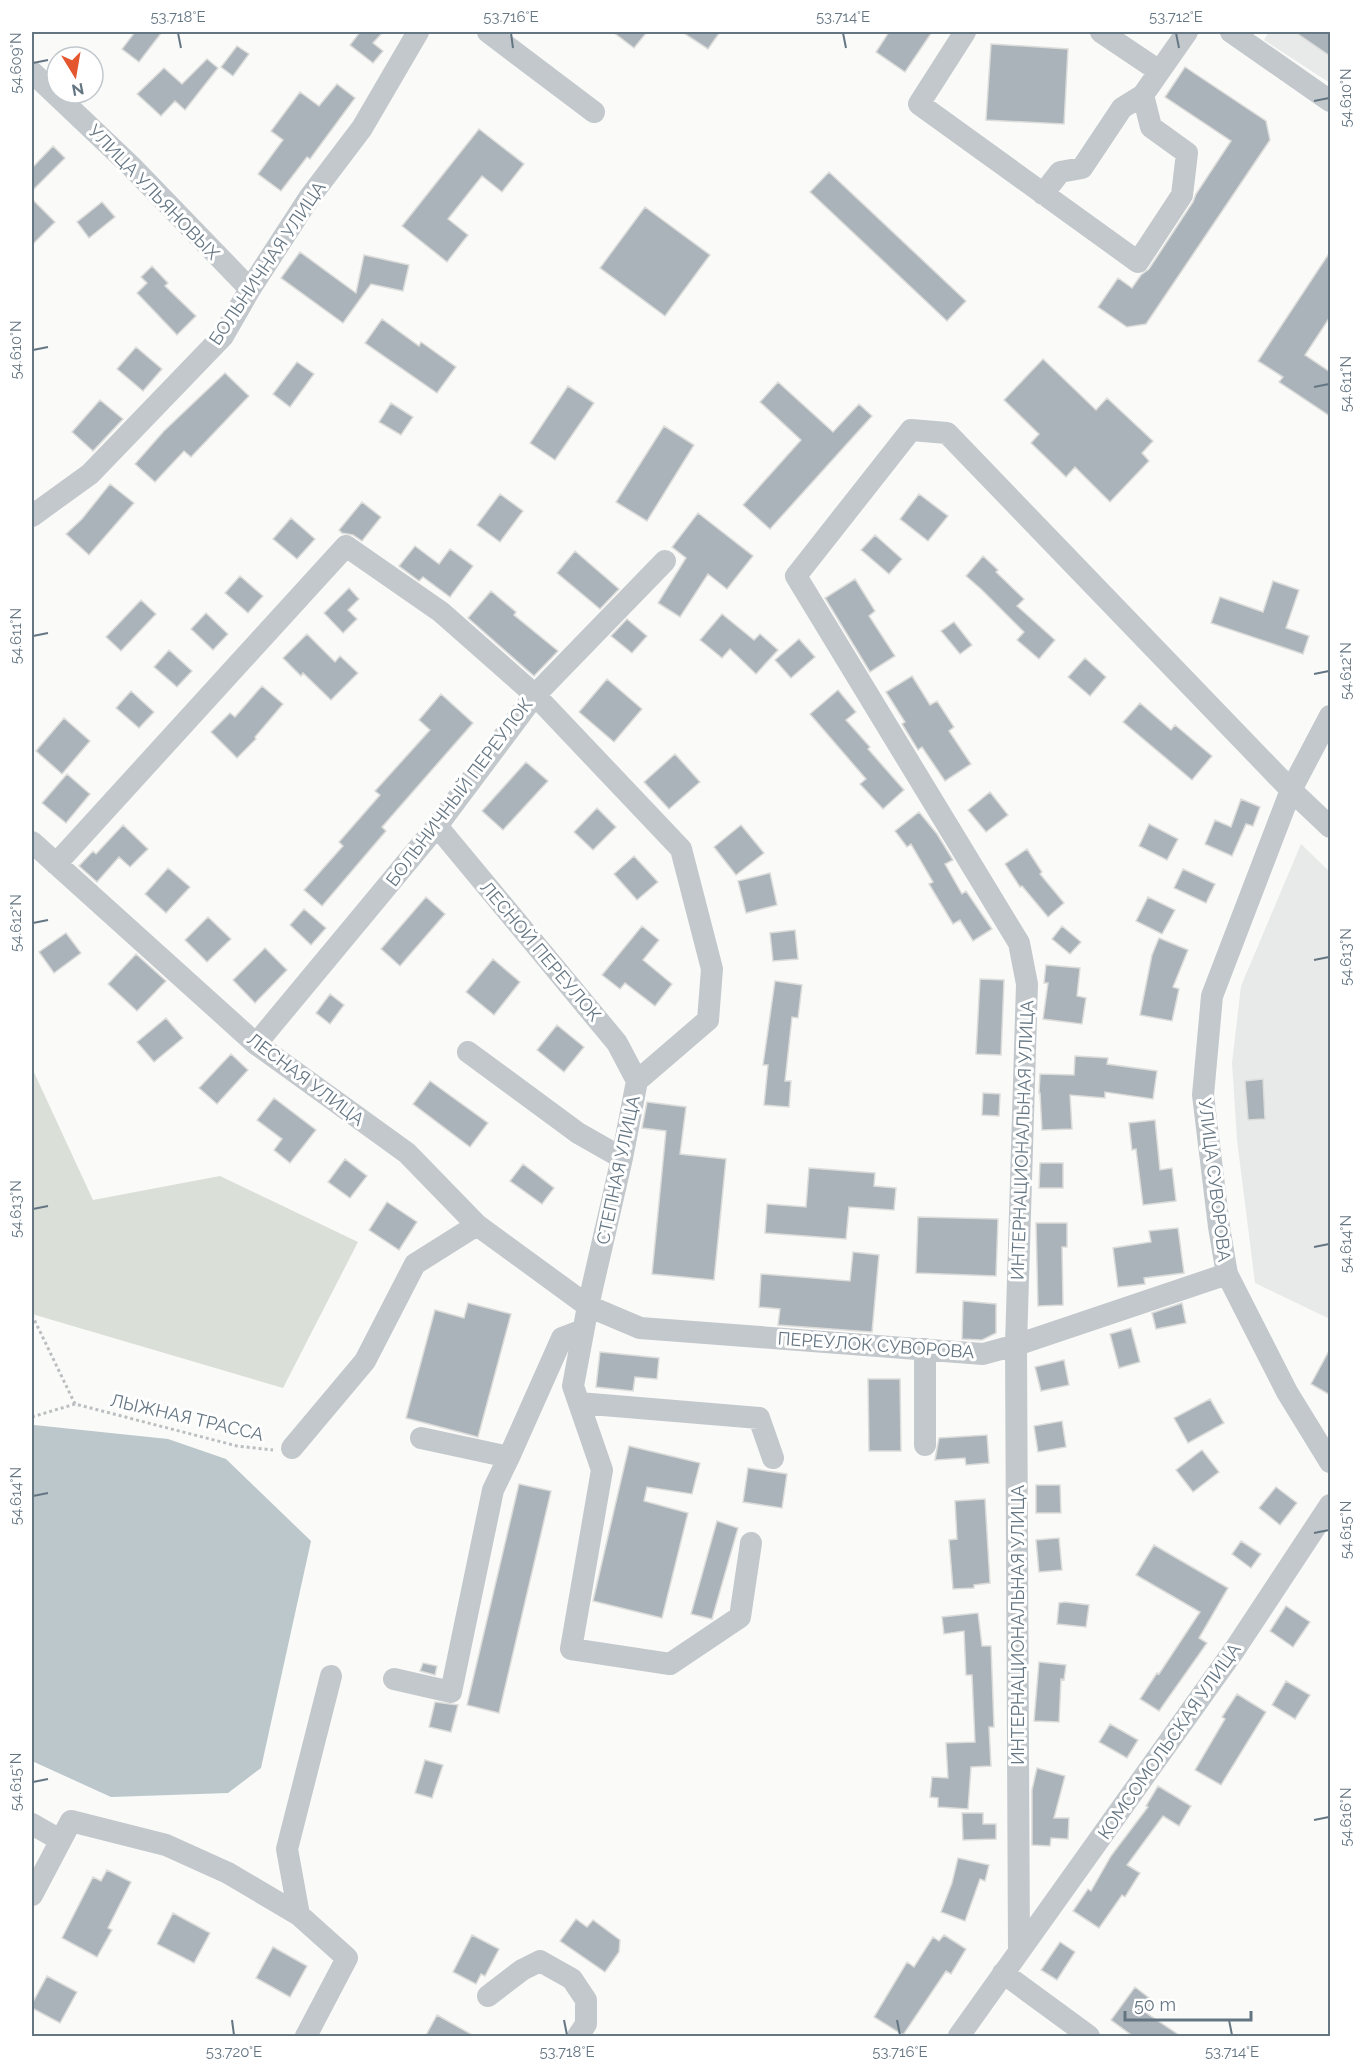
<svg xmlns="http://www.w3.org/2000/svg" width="1362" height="2068" viewBox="0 0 1362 2068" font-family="Raleway,sans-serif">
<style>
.built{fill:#e8e9e9}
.green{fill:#dadfd7}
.water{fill:#bbc7cb}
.building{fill:#aab3b9;stroke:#dcdcda;stroke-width:1.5}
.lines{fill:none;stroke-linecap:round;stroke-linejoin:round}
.path{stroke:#bbbfc2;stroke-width:3;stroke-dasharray:3 3;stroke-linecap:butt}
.minor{stroke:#c3c8cc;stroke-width:22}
.ticks{fill:none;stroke:#657683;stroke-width:2}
.labels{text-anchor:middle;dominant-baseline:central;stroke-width:6;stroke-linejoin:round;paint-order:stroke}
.street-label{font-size:18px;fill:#657683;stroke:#fff}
.neatline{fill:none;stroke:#657683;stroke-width:2}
.ticks-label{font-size:15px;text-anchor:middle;fill:#657683}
</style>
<rect width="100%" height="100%" fill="#fafaf8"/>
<path class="built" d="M1269,32H1330V83L1264,40Z
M1301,844L1330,872V1319L1255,1283L1237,1140L1232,1063L1241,986Z"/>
<path class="green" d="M32,1068L93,1200L220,1176L358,1242L283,1388L32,1314Z"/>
<path class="water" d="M34,1425L168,1439L226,1459L311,1541L261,1768L228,1793L111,1797L32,1761V1426Z"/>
<path class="building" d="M135,32H162L139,62L122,49Z
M360,32H383L373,43L383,51L373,63L350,45Z
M613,32H647L634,48Z
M682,32H720L708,49Z
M889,32H932L905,72L876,52Z
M1295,32H1330V56Z
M991,44L1068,49L1064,124L986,120Z
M237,46L249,54L233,76L221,67Z
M207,59L218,68L185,110L175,101L161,116L137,94L164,68L182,84Z
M1185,67L1266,121L1270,140L1146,324L1127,327L1098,307L1118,278L1132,288L1141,275L1149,269L1193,202L1196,194L1231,141L1165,97Z
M337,84L355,98L310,159L307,157L281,191L258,174L283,140L271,131L300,92L319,106Z
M479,129L524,164L502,192L482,176L448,219L468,235L447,262L402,226Z
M53,146L65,158L32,191V168Z
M829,172L966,301L947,321L810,192Z
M32,199L55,222L32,245Z
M102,202L115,217L89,238L77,222Z
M645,207L710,255L665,316L600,268Z
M300,252L356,293L364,255L409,265L403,291L371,284L343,323L281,278Z
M1330,252V317L1305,355L1330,372V416L1279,382L1283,377L1258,361Z
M152,266L168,283L165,286L196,316L177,335L137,293L147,283L141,277Z
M382,319L419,346L421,342L456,367L437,393L365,343Z
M136,347L162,369L143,391L117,369Z
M1043,359L1096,410L1107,398L1153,441L1142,453L1149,461L1110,502L1075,467L1066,477L1031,443L1039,434L1004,400Z
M297,362L314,374L290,407L273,394Z
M225,373L249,396L191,457L184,451L155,482L135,464L164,431Z
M778,382L833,432L859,404L872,416L770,529L743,505L801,440L760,402Z
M568,386L594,403L555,460L530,443Z
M100,400L123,419L93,451L72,432Z
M391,403L413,417L401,435L379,422Z
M664,426L694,445L647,521L616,502Z
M110,484L134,503L89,555L66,534L82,519Z
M500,494L523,511L500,542L477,525Z
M919,494L948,516L928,541L900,519Z
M362,502L381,517L362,541L353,535L342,533L339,530Z
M698,513L753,556L727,589L708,574L680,617L658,603L686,558L672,547Z
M291,518L315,539L297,559L273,539Z
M875,535L902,559L889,574L861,550Z
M415,546L439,564L450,549L473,566L450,597L423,577L419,581L399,566Z
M575,551L619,589L600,609L557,573Z
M983,556L998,570L996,572L1024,599L1017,606L1055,640L1039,659L1017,640L1024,632L981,589L966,576Z
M240,576L263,596L248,613L225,593Z
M855,579L875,611L869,616L895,656L870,672L825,598Z
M1273,581L1299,590L1286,628L1309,636L1303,654L1211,623L1220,597L1263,612Z
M349,588L359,599L348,610L357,619L343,633L324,613Z
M491,591L516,612L514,615L558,651L534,676L468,618Z
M141,600L156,614L121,651L106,637Z
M206,613L228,634L213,650L191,629Z
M722,614L754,640L760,634L778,650L756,674L730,649L722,658L700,640Z
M627,619L647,636L632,653L611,636Z
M954,622L972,645L960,654L941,631Z
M307,634L335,662L340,656L358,673L331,700L303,673L301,676L283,658Z
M799,639L815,657L791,678L775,660Z
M169,650L192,671L177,687L154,667Z
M1085,658L1106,677L1090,696L1068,677Z
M912,676L930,705L937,701L954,727L949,731L971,764L945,781L922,747L918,750L902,724L905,722L886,692Z
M607,679L642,709L614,742L579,712Z
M262,686L283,704L255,737L256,739L237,758L211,732L230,713L235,717Z
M838,690L856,712L846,720L870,747L868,749L904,790L883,809L860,784L866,779L810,714Z
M131,691L154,712L139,728L116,708Z
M441,694L473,723L382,827L386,831L322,906L304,890L343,846L339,842L380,795L375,791L430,730L419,720Z
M1140,703L1171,730L1175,725L1212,756L1192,780L1123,722Z
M64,718L90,741L62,774L36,751Z
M675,754L700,782L669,809L644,782Z
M526,762L548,781L503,830L482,811Z
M67,774L90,794L66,823L42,803Z
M990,792L1008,815L986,832L968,810Z
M1241,799L1260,807L1253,826L1246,824L1232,856L1205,844L1215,820L1231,827Z
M597,808L616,827L593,850L574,832Z
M919,812L937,834L953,860L945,864L962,894L966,891L992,929L973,941L960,920L953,924L929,884L933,882L911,844L907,847L895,831Z
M1149,824L1178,839L1167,860L1139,846Z
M123,825L148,849L130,867L119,857L97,882L79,866L93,851L96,854Z
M741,825L764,853L736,875L714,847Z
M1027,849L1042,872L1040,874L1064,903L1048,917L1022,886L1020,887L1005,864Z
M634,856L658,882L637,900L614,874Z
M168,868L190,887L166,913L145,894Z
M1183,869L1215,884L1206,903L1174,888Z
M770,873L777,905L746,913L738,881Z
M426,897L445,914L400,966L381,949Z
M1148,897L1175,910L1162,934L1136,921Z
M304,909L326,928L311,945L290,925Z
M208,917L231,939L207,962L185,940Z
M642,926L659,940L643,960L672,984L655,1006L625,983L620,989L602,975Z
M1062,926L1081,942L1070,954L1052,939Z
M795,930L798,959L773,961L770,933Z
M66,933L81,953L54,973L39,952Z
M1159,938L1188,950L1173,987L1179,989L1172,1021L1140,1015L1152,955Z
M265,948L287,970L255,1003L233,980Z
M136,954L166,981L137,1011L108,984Z
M493,959L520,982L494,1015L466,992Z
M1046,965L1080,968L1077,996L1086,998L1082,1024L1043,1019L1048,983H1044Z
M980,979L1004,980L1001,1055L976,1054Z
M775,981L802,985L798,1018L792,1017L785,1081H791L789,1107L764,1105L768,1065H763Z
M330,994L344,1005L330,1024L316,1013Z
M166,1018L183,1038L154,1062L137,1042Z
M557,1025L584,1047L564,1072L537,1050Z
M231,1054L248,1070L217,1104L199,1088Z
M1075,1056L1108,1058L1107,1064L1157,1071L1153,1099L1105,1092V1098L1070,1095L1072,1129L1042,1130L1040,1093H1039L1040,1074L1074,1075Z
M1263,1079L1265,1119L1248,1120L1245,1081Z
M430,1081L488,1123L470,1147L413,1104Z
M983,1093L1000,1094L999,1116L982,1115Z
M274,1098L316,1130L290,1163L274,1150L282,1139L257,1120Z
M647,1102L686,1107L680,1154L726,1159L714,1280L652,1274L666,1131L642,1128Z
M1155,1120L1160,1170L1172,1168L1176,1201L1143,1205L1136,1149L1132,1150L1129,1123Z
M345,1159L367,1176L350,1198L328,1182Z
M1040,1163H1063V1188H1039Z
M523,1164L554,1188L542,1204L510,1181Z
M809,1168L875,1173L874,1186L896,1188L894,1210L849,1207L846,1239L765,1233L767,1204L806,1207Z
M387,1202L417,1222L399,1250L369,1230Z
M918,1217L998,1219L996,1276L916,1273Z
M1036,1223H1067V1247H1062L1063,1305L1038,1306Z
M1178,1228L1184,1273L1144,1278L1145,1284L1118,1287L1113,1248L1151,1242L1149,1231Z
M853,1252L879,1255L872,1332L778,1325L780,1309L759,1307L761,1274L850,1281Z
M963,1301L996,1304V1333L982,1340L962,1339Z
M468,1303L511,1314L478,1437L406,1418L435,1310L464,1318Z
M1182,1303L1186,1323L1156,1329L1152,1313Z
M1131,1328L1140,1362L1119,1368L1110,1334Z
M1330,1349V1395L1311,1384Z
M600,1352L659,1358L657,1379L635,1377L633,1391L596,1387Z
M1064,1360L1069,1385L1041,1391L1035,1367Z
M868,1379H900L901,1451H869Z
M1210,1399L1224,1423L1188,1443L1174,1418Z
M1062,1421L1066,1447L1038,1452L1034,1426Z
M987,1435L989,1463L966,1465L965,1458L935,1460L939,1438Z
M629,1446L700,1463L692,1494L647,1487L644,1501L688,1513L662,1618L593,1601Z
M1202,1450L1219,1472L1193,1492L1176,1470Z
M748,1468L787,1474L782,1508L743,1502Z
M519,1484L551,1491L499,1713L467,1705Z
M1036,1485H1060L1061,1513H1036Z
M1276,1487L1297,1503L1280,1525L1259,1508Z
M985,1499L990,1583L974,1585V1588L953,1589L949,1540L957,1539L955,1501Z
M717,1521L738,1528L712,1619L691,1614Z
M1059,1538L1062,1570L1039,1572L1036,1540Z
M1241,1541L1261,1554L1251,1568L1232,1554Z
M1154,1545L1228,1588L1199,1638L1207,1643L1159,1711L1140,1699L1157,1673L1159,1674L1200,1612L1136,1575Z
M1065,1602L1089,1605L1086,1627L1057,1624L1059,1603Z
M1286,1606L1310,1622L1293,1647L1270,1631Z
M978,1613L982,1646H991L994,1727H989L991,1766L971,1767L968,1809L938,1807V1798L930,1797L932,1777L948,1778L946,1743L975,1742L972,1675H966L964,1631L944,1634L942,1617Z
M1039,1662L1066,1665L1064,1680L1061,1679L1059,1722L1034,1721Z
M423,1663L437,1666L435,1675L420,1671Z
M1286,1681L1310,1695L1295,1719L1272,1705Z
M1237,1694L1266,1712L1221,1785L1195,1770L1225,1719L1222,1717Z
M435,1702L458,1705L451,1732L429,1727Z
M1110,1724L1138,1740L1127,1758L1099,1742Z
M425,1760L443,1765L432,1798L415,1793Z
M1037,1768L1065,1776L1054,1818H1069L1068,1839L1051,1838L1050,1846L1032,1845V1790Z
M1158,1786L1191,1806L1179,1826L1163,1816L1127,1865L1140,1873L1125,1897L1122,1895L1099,1928L1073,1911L1088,1889L1091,1891L1111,1856L1148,1807L1146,1806Z
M962,1813H983V1824H996V1839L963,1840Z
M958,1858L989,1865L985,1881L980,1879L965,1921L941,1912L952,1883Z
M107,1870L131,1882L108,1928L112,1930L97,1957L62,1938L93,1877L101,1881Z
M173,1913L210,1933L194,1963L157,1944Z
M576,1919L587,1927L593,1920L620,1940L619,1952L605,1972L560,1941Z
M472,1935L499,1949L485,1976L481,1974L476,1984L453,1972Z
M944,1935L966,1949L951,1974L946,1971L903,2035L874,2017L907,1962L914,1967L933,1937L939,1941Z
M1060,1942L1075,1952L1057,1980L1041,1970Z
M273,1947L307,1966L290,1997L256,1978Z
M47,1976L77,1992L60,2023L32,2008V2004Z
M1135,1987L1153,2001L1145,2012L1182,2037H1134L1111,2020Z
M437,2015L476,2037H425Z"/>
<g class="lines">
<path class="path" d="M32,1315L75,1404
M32,1417L75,1404L237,1446L273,1450"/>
<path class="minor" d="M488,32L594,112
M965,32L919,104L1138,262L1182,195L1187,153L1151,127L1143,95L1187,32
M1101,32L1159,71
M1231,32L1330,101
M32,72L131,166L250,289
M1043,194L1060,172L1082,168L1122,108L1143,95
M32,516L90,474L223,336L250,289L309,198L362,128L418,32
M1330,716L1291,790L1212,996L1203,1095L1219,1227L1227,1274L1287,1392L1330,1462
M437,826L617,1043L637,1081
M32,842L256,1044L407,1153L477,1225L588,1306L640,1328L983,1354L1016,1345L1227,1274
M56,864L346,546L441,612L535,695L681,849L712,969L708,1020L637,1081L622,1158L588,1306L573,1386L602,1470L571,1649L670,1664L740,1617L751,1543
M256,1044L437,826L535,695L665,561
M468,1052L578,1133L622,1158
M925,1349V1445
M579,1403L759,1418L773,1458
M421,1438L509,1457L562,1338L583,1330
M292,1448L365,1361L415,1264L477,1225
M394,1679L451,1692L493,1490L509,1457
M32,1824L60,1840
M32,1895L71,1821L166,1845L228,1873L299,1915L347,1958L306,2036
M299,1915L287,1849L331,1676
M1019,1952L1016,1345L1027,984L1019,943L796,576L911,430L947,433L1291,790L1330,827
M1003,1973L1089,2036
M488,1996L522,1970L540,1961L572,1979L586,2000V2024L578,2036
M959,2036L1235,1649L1330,1505"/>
</g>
<path class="ticks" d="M178,33L181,48M511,33L513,48M843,33L846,48M1176,33L1179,48M33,63L48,60M1314,101L1329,98M33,350L48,347M1314,387L1329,384M33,636L48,633M1314,674L1329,671M33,923L48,920M1314,960L1329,957M33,1209L48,1206M1314,1247L1329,1244M33,1496L48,1493M1314,1533L1329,1530M33,1782L48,1779M1314,1820L1329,1817M232,2020L234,2035M564,2020L567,2035M897,2020L900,2035M1229,2020L1232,2035"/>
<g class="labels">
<g class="street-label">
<text transform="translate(154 192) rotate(46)">УЛИЦА УЛЬЯНОВЫХ</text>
<text transform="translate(267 263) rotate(-56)">БОЛЬНИЧНАЯ УЛИЦА</text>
<text transform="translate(459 792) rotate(-53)">БОЛЬНИЧНЫЙ ПЕРЕУЛОК</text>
<text transform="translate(541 951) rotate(50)">ЛЕСНОЙ ПЕРЕУЛОК</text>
<text transform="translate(306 1079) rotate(37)">ЛЕСНАЯ УЛИЦА</text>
<text transform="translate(1022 1140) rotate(-88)">ИНТЕРНАЦИОНАЛЬНАЯ УЛИЦА</text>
<text transform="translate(618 1170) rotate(-78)">СТЕПНАЯ УЛИЦА</text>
<text transform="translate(1215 1180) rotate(83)">УЛИЦА СУВОРОВА</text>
<text transform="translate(876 1345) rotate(4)">ПЕРЕУЛОК СУВОРОВА</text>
<text transform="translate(187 1417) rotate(13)">ЛЫЖНАЯ ТРАССА</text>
<text transform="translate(1017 1625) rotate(-90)">ИНТЕРНАЦИОНАЛЬНАЯ УЛИЦА</text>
<text transform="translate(1169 1741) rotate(-55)">КОМСОМОЛЬСКАЯ УЛИЦА</text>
</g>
</g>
<rect width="1362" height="2068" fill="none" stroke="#ffffff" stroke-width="66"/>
<g transform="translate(75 75) rotate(169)"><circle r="28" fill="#ffffff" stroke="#c1c8cd" stroke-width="1.5"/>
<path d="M0-4.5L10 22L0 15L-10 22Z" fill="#e4572e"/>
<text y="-9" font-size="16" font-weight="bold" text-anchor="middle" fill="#657683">N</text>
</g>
<path d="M1125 2011v9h126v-9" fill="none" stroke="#657683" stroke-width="3"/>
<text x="1134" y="2011" font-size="18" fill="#657683" stroke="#ffffff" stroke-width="4.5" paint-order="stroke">50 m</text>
<rect x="33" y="33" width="1296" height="2002" class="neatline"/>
<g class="ticks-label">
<text x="178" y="22">53.718°E</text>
<text x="511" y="22">53.716°E</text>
<text x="843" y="22">53.714°E</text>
<text x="1176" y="22">53.712°E</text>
<text transform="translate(16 63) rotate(-90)" y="5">54.609°N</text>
<text transform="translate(1346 98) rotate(-90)" y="5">54.610°N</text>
<text transform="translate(16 350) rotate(-90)" y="5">54.610°N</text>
<text transform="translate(1346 384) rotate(-90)" y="5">54.611°N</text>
<text transform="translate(16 636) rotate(-90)" y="5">54.611°N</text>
<text transform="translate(1346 671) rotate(-90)" y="5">54.612°N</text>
<text transform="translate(16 923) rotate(-90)" y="5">54.612°N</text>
<text transform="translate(1346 957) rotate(-90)" y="5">54.613°N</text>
<text transform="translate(16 1209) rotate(-90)" y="5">54.613°N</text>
<text transform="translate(1346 1244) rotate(-90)" y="5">54.614°N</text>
<text transform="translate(16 1496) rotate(-90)" y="5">54.614°N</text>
<text transform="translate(1346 1530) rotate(-90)" y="5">54.615°N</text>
<text transform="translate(16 1782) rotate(-90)" y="5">54.615°N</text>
<text transform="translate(1346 1817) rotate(-90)" y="5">54.616°N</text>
<text x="234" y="2057">53.720°E</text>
<text x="567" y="2057">53.718°E</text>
<text x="900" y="2057">53.716°E</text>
<text x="1232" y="2057">53.714°E</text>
</g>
</svg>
